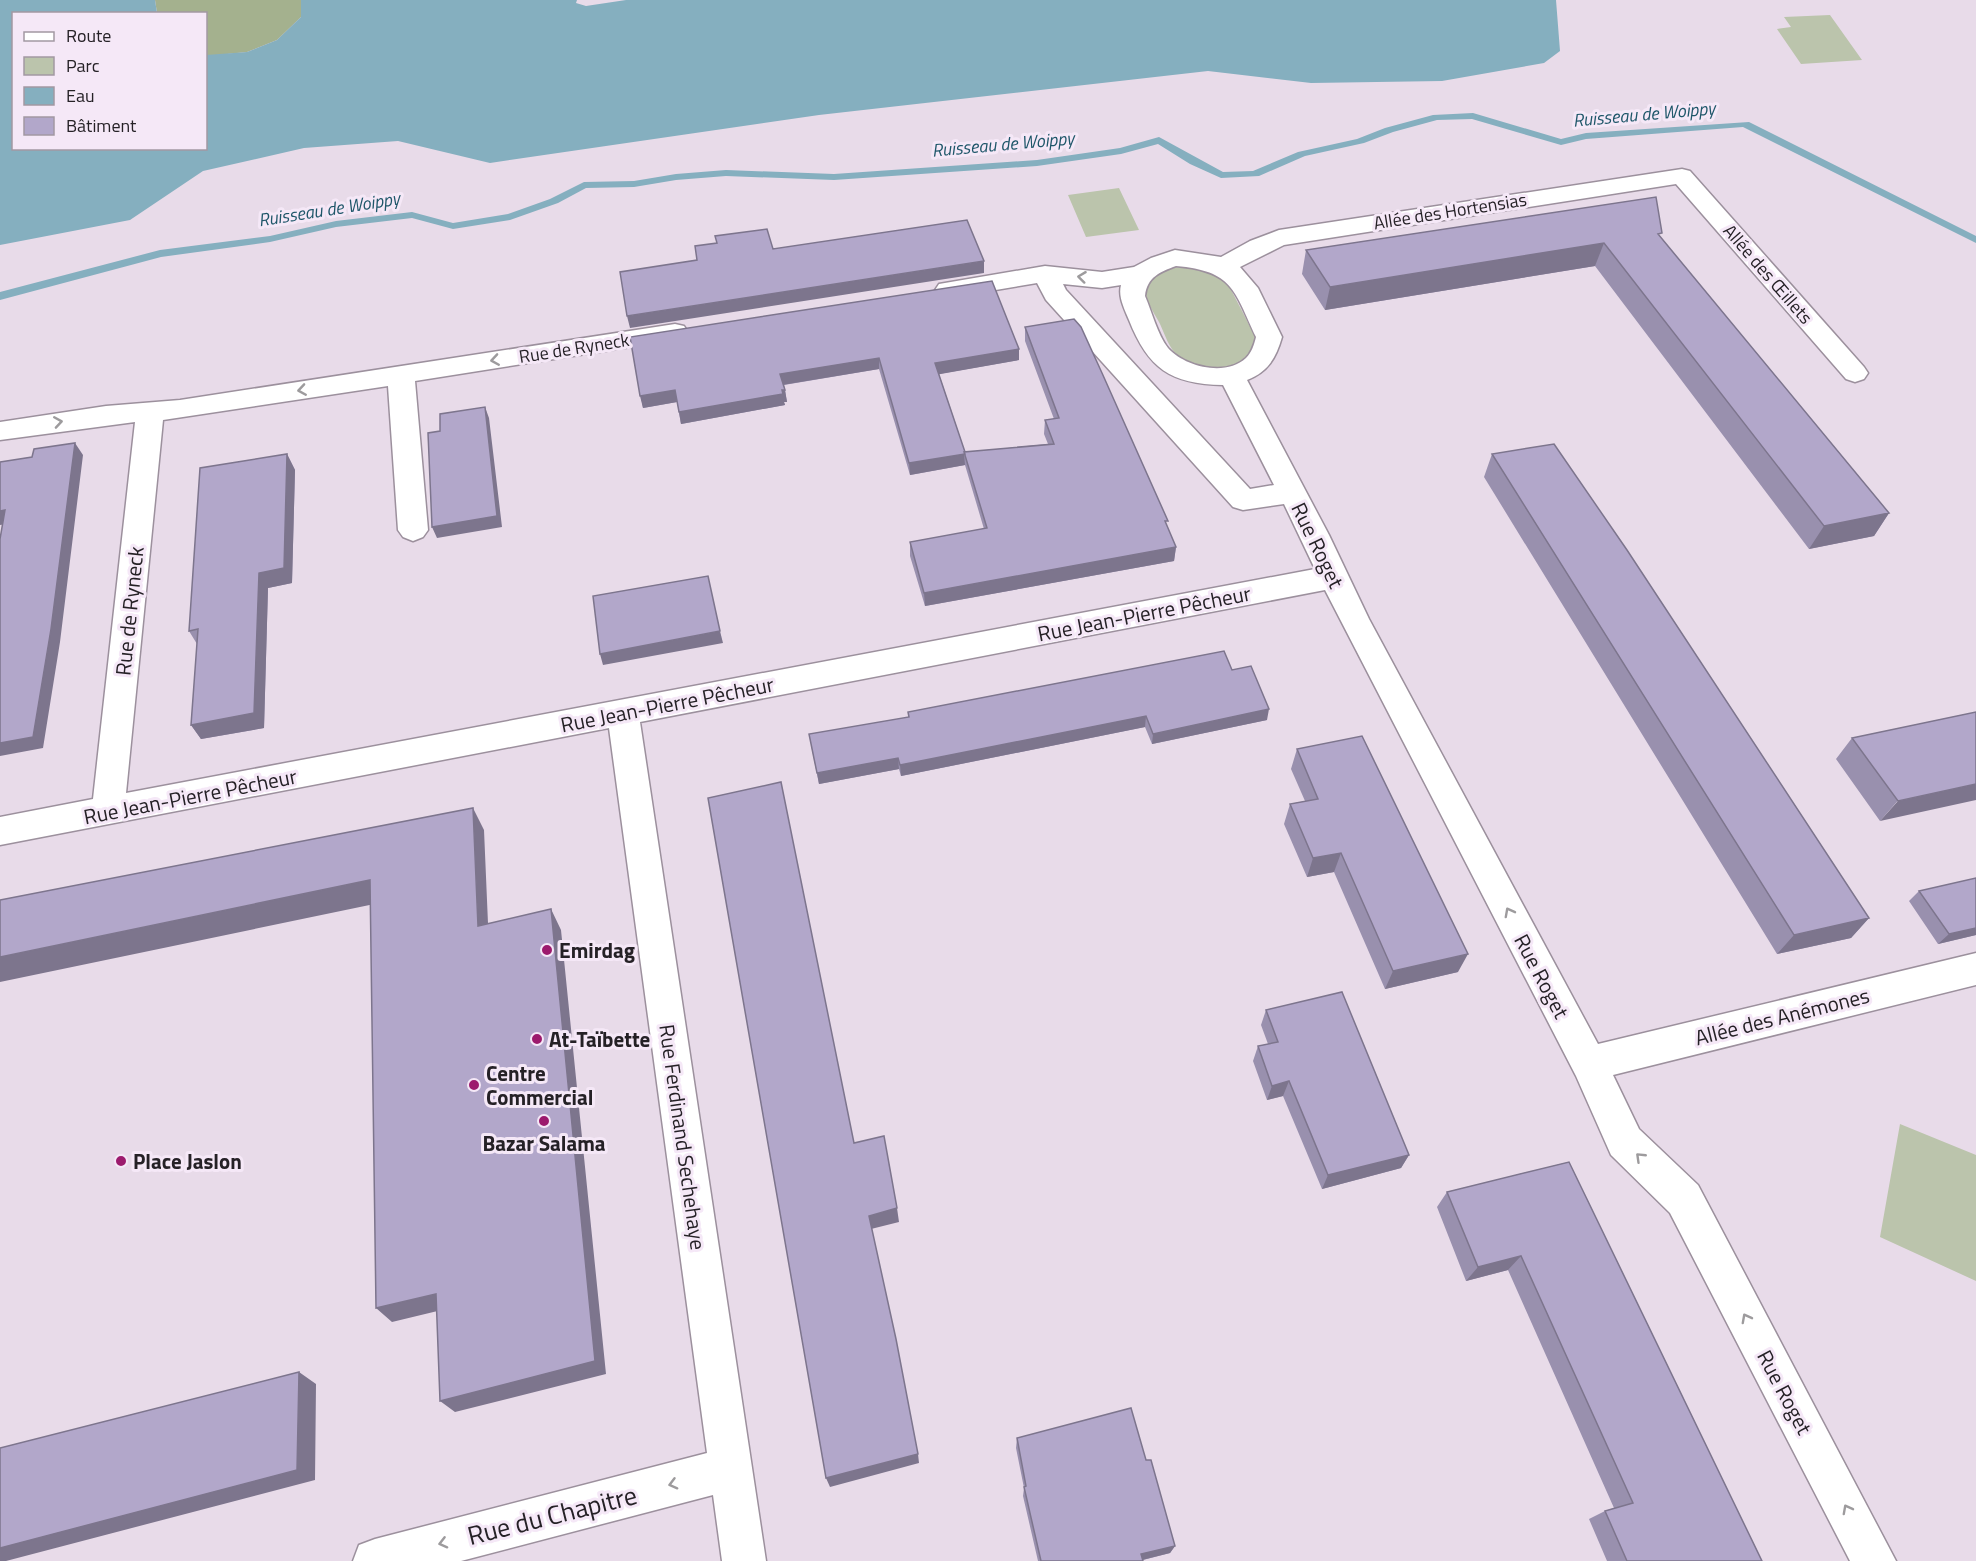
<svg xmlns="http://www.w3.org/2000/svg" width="1976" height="1561" viewBox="0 0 1976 1561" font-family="'Titillium Web',sans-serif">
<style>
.green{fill:#bbc4ac}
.forest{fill:#a4b18e}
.water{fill:#85afbf}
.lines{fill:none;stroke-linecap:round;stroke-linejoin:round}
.stream{fill:#85afbf;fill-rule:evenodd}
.minor-casing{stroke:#9c909d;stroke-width:3}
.minor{fill:#fff;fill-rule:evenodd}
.wall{fill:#9990ae}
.shaded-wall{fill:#7d758d}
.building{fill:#b2a7ca;stroke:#7d758d;stroke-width:1.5}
.oneway{stroke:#9d9b9d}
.poi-dot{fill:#9c1a6d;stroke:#f5e8f7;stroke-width:2}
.labels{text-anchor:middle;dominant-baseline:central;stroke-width:6;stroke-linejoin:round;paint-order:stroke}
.far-water-label{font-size:18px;font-style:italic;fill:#1e5669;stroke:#f5e8f7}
.far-street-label{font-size:18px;fill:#252126;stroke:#f5e8f7}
.street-label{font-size:21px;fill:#252126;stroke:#f5e8f7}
.poi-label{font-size:21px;font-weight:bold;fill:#252126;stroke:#f5e8f7;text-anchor:start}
.near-street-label{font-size:26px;fill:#252126;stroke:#f5e8f7}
</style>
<rect width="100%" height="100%" fill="#e8dbe9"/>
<path class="green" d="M1830,15L1862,60L1801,64L1777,29L1791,27L1784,17Z
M1119,188L1139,230L1086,237L1068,195Z
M1190,266L1203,268L1225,278L1256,338C1255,343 1254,351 1251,355C1235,375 1195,370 1178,356C1169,348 1165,335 1160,324C1156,316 1148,305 1146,295C1141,272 1174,267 1190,266Z
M1900,1124L1976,1155V1281L1880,1237Z"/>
<path class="forest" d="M155,0H301V17L277,40L247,52L207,56L206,14L157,13Z"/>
<path class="water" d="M0,0H155L157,13L14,14V148H206V55L247,52L277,40L301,17V0H577L576,3L586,6L626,0H1556L1560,51L1544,63L1442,81L1311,83L1208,71L819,115L490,163L398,141L304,148L203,171L130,220L0,245Z"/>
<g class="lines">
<path class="stream" d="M1473,113L1561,139L1586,133L1749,122L1976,236V243L1743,127L1586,139L1561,145L1472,119L1437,120L1393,132L1364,143L1305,156L1259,176L1221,178L1190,164L1158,144L1121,154L1037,166L834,180L726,176L676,180L634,187L586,188L558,203L510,220L453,229L412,218L336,227L270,242L161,257L0,300V292L160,250L270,236L336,221L412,212L453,223L508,214L550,199L584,182L634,181L676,174L726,170L834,174L1037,160L1120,148L1159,137L1223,172L1253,171L1298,152L1357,139L1385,128L1433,115Z"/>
<g class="minor-casing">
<path id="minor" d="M1682,169L1690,171L1864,367L1868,373L1864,379L1855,382L1846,379L1676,184L1284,245L1240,267L1258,288L1282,337C1276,358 1268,372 1247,380L1329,535L1369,619L1598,1044L1976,953V985L1613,1075L1639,1129L1698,1185L1896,1561H1850L1670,1213L1611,1155L1576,1076L1325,590L640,722L766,1561H722L713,1495L461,1561H353L359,1545L375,1539L707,1453L609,728L0,845V817L93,799L135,422L0,440V422L106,406L180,400L675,324L684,326L688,332L684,338L675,340L415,381L428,530L423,537L413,541L403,537L398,530L388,386L163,420L126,793L1315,569L1284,504L1243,510L1233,507L1046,300L1037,283L948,298L939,296L935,290L939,284L1045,266L1102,272L1134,267L1151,258L1175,250L1221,257L1250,241L1279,230ZM1176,266C1233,271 1234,290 1256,337C1254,345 1252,352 1246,358C1226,377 1185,367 1168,348C1157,334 1152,312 1145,296C1147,277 1160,272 1176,266ZM1063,284L1102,288L1121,285C1118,297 1124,308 1129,320C1148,368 1170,384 1223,385L1274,485L1250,489L1066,290Z"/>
</g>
<use href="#minor" class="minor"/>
</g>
<path class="wall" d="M1660,237L1889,513L1874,536L1809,549L1595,266L1325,310L1302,274L1306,250Z
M1025,327L1167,526L1176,547L1174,561L925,606L910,556V542L984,529L965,465L910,475L879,369L784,385L787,402H784L785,405L681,424L677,402L643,408L630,337L1019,349V360L939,374L965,452L1048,444L1044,434L1045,420L1054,419L1025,341Z
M287,454L295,470L292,583L268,588L264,728L201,739L191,725L197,644L189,631Z
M1492,454L1869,918L1851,938L1777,954L1484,477Z
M1232,670L1267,720L1152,744L1145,727L901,776L899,769L819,784L811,745L908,717V712Z
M1976,712L1880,821L1836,759L1852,738Z
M1297,749L1458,972L1385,989L1334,872L1307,877L1284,824L1290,804L1305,801L1291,769Z
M1919,891L1976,935L1938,944L1909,901Z
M1266,1010L1409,1155L1401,1168L1322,1189L1283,1096L1267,1100L1253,1061L1258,1046L1268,1044L1261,1025Z
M1569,1162L1762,1561H1607L1589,1519L1605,1511L1614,1508L1508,1270L1466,1281L1437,1207L1447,1192Z
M1017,1438L1146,1460L1175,1546L1170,1553L1143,1560V1561H1038L1023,1496L1024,1488L1016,1448Z"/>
<path class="shaded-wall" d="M1604,243L1595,266L1325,310L1330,287Z
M984,261V273L630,328L627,316Z
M1019,349V360L935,375V363Z
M879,358V369L782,385L780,374Z
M675,390L677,402L643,408L640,396Z
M785,390L787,402H784L785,405L681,424L679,412Z
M485,407L489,418L502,527L437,538L432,527Z
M75,443L83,455L60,642L43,748L0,756V743Z
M287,454L295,470L292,583L268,588L264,728L201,739L191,725Z
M964,454L965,465L910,475L909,463Z
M5,510L14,523L0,525V511Z
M1889,513L1874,536L1809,549L1824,526Z
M1176,547L1174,561L925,606L924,593Z
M720,631L723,643L603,665L600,654Z
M1269,709L1267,720L1152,744L1153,734Z
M1146,716L1145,727L901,776L900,765Z
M898,758L899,769L819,784L817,773Z
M1976,784V800L1880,821L1898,801Z
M473,808L484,830L489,947L478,926Z
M1341,853L1334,872L1307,877L1313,858Z
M370,880L384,902L0,982V957Z
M551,909L561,930L606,1374L455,1412L440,1401Z
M1869,918L1851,938L1777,954L1794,935Z
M1976,928V935L1938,944L1949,934Z
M1468,954L1458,972L1385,989L1393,971Z
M1289,1081L1283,1096L1267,1100L1272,1086Z
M1409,1155L1401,1168L1322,1189L1328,1175Z
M897,1208L899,1222L871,1229L869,1216Z
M1521,1256L1508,1270L1466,1281L1478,1267Z
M436,1294L450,1308L392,1322L376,1308Z
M299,1372L316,1384L315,1480L6,1561H0V1548Z
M918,1454L919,1463L830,1487L826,1478Z
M1175,1546L1170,1553L1138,1561L1141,1554Z"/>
<path class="building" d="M1656,197L1662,233L1658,234L1889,513L1824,526L1604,243L1330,287L1306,250Z
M967,220L984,261L627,316L620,272L697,260L695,246L717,243L715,236L767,229L773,249Z
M992,281L1019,349L935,363L965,452H964L965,454L909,463L879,358L780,374L785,390H782L783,394L679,412L675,390L640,396L630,337Z
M1074,319L1081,327L1102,373L1168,521H1165L1176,547L924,593L910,542L987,528L964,452L1054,444L1045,420L1059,418L1025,327Z
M485,407L497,516L432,527L428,433L440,431V414Z
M75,443L51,629L33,737L0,743V539L5,510L0,511V462L32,457L34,449Z
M1554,444L1627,550L1869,918L1794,935L1492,454Z
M287,454L284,568L259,573L254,713L191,725L198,629L189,631L200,468Z
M708,576L720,631L600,654L593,596Z
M1224,651L1232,670L1251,666L1269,709L1153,734L1146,716L900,765L898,758L817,773L809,734L909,717L908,712Z
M1976,712V784L1898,801L1852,738Z
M1362,736L1468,954L1393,971L1341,853L1313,858L1290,804L1318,799L1297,749Z
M781,782L854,1143L884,1136L897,1208L869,1216L896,1339L918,1454L826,1478L708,798Z
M473,808L478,926L551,909L595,1361L440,1401L436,1294L376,1308L370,880L0,957V900Z
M1976,878V928L1949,934L1919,891Z
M1342,992L1409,1155L1328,1175L1289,1081L1272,1086L1258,1046L1278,1042L1266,1010Z
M1569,1162L1762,1561H1627L1605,1511L1633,1503L1521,1256L1478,1267L1447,1192Z
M299,1372L297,1470L0,1548V1448Z
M1131,1408L1146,1460H1151L1175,1546L1141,1554L1143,1561H1041L1024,1487L1026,1486L1017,1438Z"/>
<defs><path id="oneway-chevron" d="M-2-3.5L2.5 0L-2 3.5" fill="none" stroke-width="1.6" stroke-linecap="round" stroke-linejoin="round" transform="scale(1.5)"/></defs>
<g class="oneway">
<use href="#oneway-chevron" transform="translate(1082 277) rotate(-173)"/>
<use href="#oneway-chevron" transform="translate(495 360) rotate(171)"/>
<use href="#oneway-chevron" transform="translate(302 390) rotate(171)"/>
<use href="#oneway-chevron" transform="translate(58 422) rotate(-9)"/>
<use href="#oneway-chevron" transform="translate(1509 912) rotate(-118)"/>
<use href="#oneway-chevron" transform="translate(1640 1157) rotate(-136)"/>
<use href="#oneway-chevron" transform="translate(1746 1318) rotate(-118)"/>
<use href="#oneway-chevron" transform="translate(673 1484) rotate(165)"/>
<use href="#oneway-chevron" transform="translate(1847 1509) rotate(-118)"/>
<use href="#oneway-chevron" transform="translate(443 1543) rotate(166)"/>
</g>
<g class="poi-dot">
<circle cx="547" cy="950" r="6"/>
<circle cx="537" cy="1039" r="6"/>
<circle cx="474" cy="1085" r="6"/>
<circle cx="544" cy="1121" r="6"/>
<circle cx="121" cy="1161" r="6"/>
</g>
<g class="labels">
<g class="far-water-label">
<text transform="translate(1644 114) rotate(-5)">Ruisseau de Woippy</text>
<text transform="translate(1003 144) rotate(-5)">Ruisseau de Woippy</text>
<text transform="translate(329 209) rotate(-9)">Ruisseau de Woippy</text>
</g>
<g class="far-street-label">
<text transform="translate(1450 211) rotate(-9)">Allée des Hortensias</text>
<text transform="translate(1768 274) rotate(49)">Allée des Œillets</text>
<text transform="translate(574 348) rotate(-9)">Rue de Ryneck</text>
</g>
<g class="street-label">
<text transform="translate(1318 545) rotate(64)">Rue Roget</text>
<text transform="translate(129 611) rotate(-84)">Rue de Ryneck</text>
<text transform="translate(1144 613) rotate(-11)">Rue Jean-Pierre Pêcheur</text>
<text transform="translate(667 704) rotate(-11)">Rue Jean-Pierre Pêcheur</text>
<text transform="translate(190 796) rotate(-11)">Rue Jean-Pierre Pêcheur</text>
<text transform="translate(1542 976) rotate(62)">Rue Roget</text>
<text transform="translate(1782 1016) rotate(-14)">Allée des Anémones</text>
<text transform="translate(683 1137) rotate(82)">Rue Ferdinand Sechehaye</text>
<text transform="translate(1785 1392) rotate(62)">Rue Roget</text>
</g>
<g class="poi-label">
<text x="559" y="950">Emirdag</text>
<text x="549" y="1039">At-Taïbette</text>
<text x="486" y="1073">Centre<tspan x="486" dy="24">Commercial</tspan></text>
<text x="544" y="1143" text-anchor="middle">Bazar Salama</text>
<text x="133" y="1161">Place Jaslon</text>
</g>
<g class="near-street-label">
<text transform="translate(552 1515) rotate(-14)">Rue du Chapitre</text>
</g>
</g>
<rect x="12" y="12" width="195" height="138" fill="#f5e8f7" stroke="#a298a3" stroke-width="1.5"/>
<rect x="24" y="32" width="30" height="9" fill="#ffffff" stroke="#a298a3" stroke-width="1.5"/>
<text x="66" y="42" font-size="18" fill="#252126">Route</text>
<rect x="24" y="57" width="30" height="18" fill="#bbc4ac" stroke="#a298a3" stroke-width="1.5"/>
<text x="66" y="72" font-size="18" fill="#252126">Parc</text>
<rect x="24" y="87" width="30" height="18" fill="#85afbf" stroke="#a298a3" stroke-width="1.5"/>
<text x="66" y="102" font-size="18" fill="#252126">Eau</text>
<rect x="24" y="117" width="30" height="18" fill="#b2a7ca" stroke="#a298a3" stroke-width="1.5"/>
<text x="66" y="132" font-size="18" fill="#252126">Bâtiment</text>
</svg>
